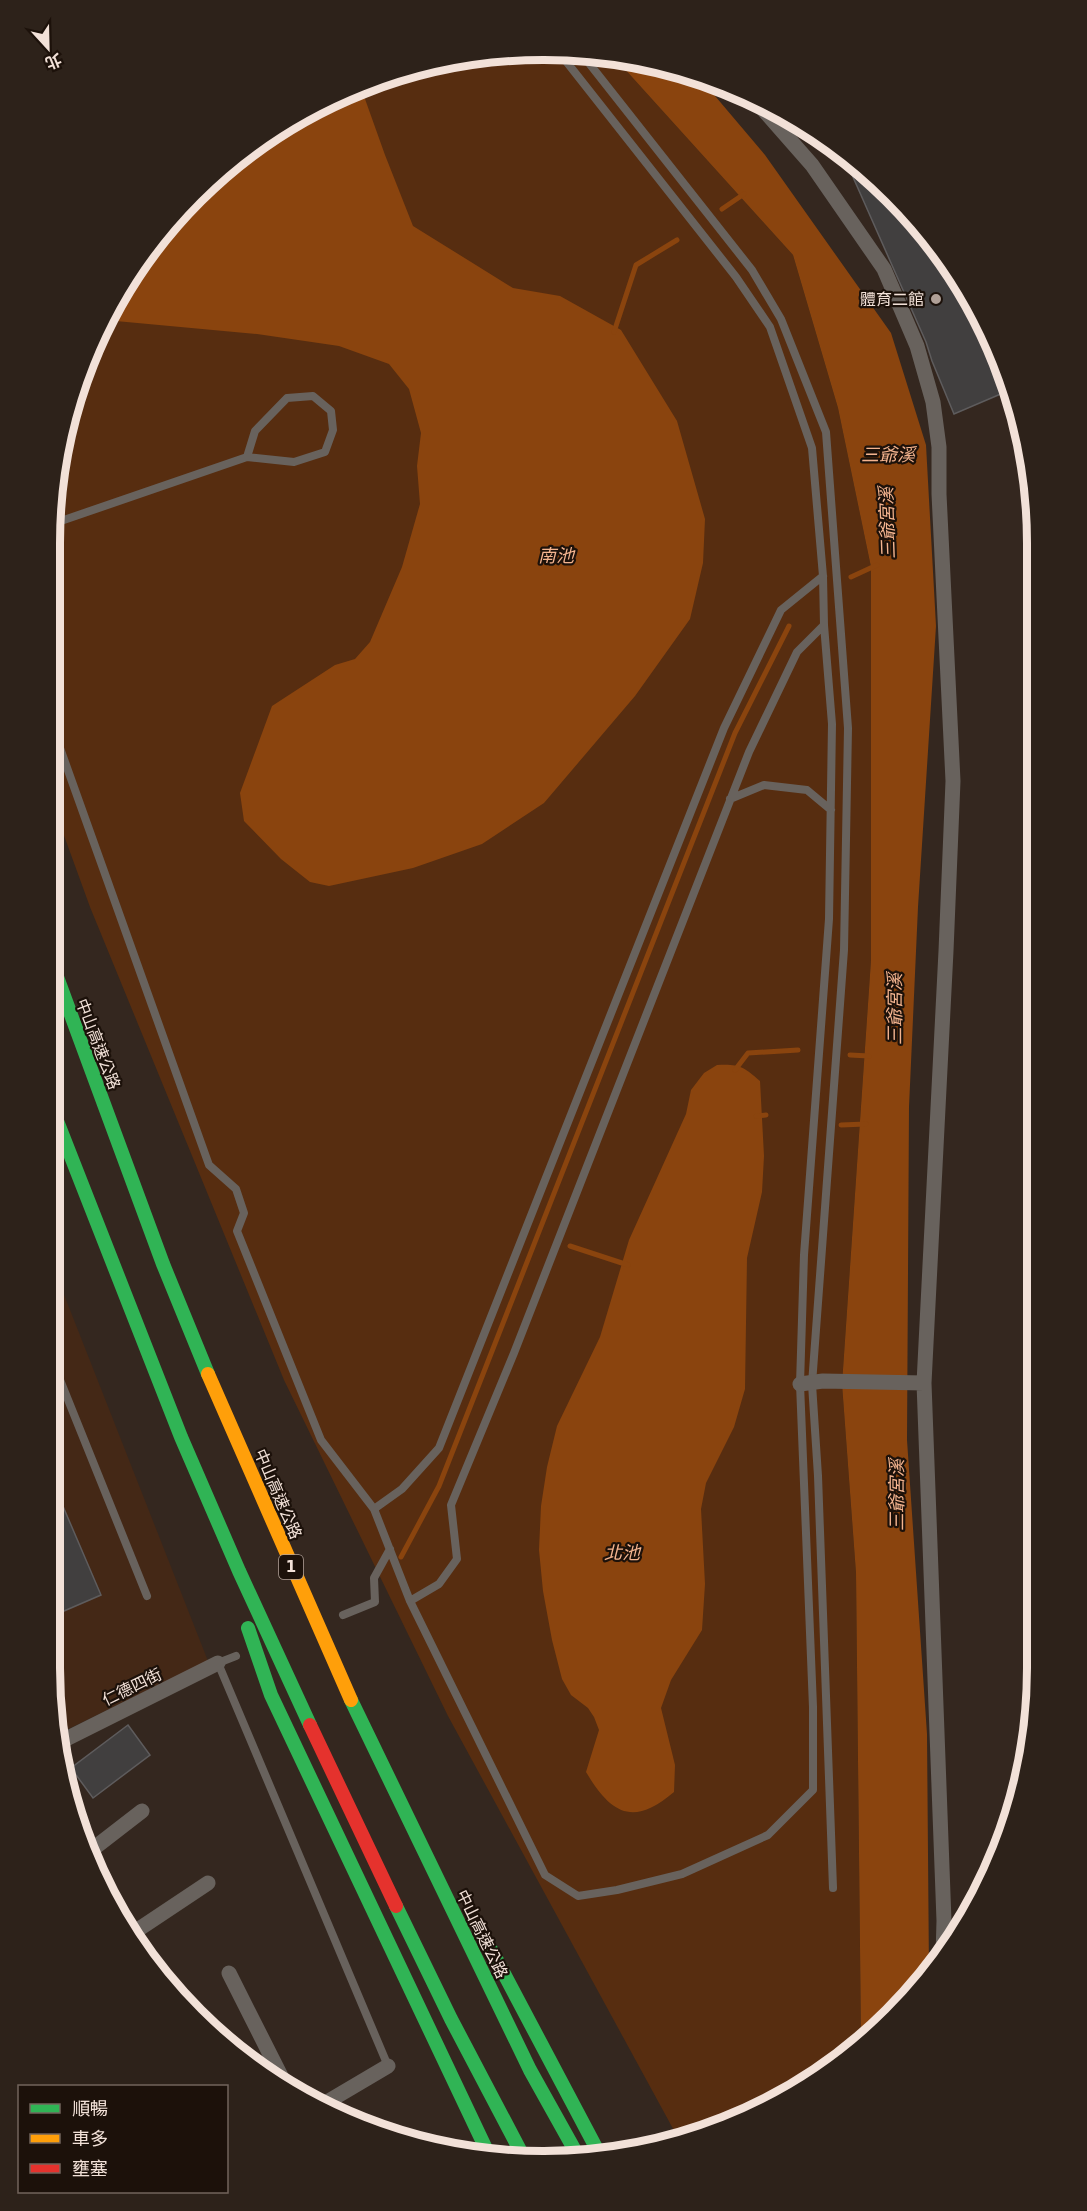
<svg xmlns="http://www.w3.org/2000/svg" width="1087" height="2211" viewBox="0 0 1087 2211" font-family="'DejaVu Sans','Noto Sans TC',sans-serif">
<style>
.built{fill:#442816}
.green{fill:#572d10}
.water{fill:#8a440e}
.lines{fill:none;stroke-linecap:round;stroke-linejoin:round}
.stream{stroke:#8a440e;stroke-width:5}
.building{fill:#413f3f;stroke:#5e5c5d;stroke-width:1.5}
.lane{stroke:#68625d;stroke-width:8}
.street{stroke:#68625d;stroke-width:15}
.fast{stroke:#30b455;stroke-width:14}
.slow{stroke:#ff9f0a;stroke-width:14}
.jam{stroke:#e5322d;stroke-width:14}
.poi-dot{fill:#b0a097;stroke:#1c110a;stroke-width:2}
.labels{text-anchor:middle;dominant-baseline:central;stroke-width:4.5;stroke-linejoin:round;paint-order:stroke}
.shield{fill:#1c110a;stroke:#b2a39a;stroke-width:1.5}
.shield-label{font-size:15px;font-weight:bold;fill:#f2e1d8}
.poi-label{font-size:16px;fill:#f2e1d8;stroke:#1c110a;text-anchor:end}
.street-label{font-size:16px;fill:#f2e1d8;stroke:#1c110a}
.water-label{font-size:18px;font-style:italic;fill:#f4b48f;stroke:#1c110a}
.rim{fill:none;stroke:#f2e1d8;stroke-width:8}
</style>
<rect width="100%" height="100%" fill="#34271f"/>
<path class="built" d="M50,1259L208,1661L60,1733L50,1667Z"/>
<path class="green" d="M544,50L613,56L793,255L838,408L871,567V960L842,1384L856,1573L861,2040L762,2110L677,2136L448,1716L284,1380L90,907L50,797V543L59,447L87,354L133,269L194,194L269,133L355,87L447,59Z"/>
<path class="water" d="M613,56L640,59L699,77L765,155L891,333L926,445L936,626L918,907L909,1107L907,1440L927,1734L929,1973L893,2017L861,2040L856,1573L842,1384L871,960V567L838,408L793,255Z
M360,85L385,155L413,226L513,288L560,296L621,330L677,421L705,519L703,563L690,619L635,696L544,803L482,844L413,868L329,886L310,882L281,859L244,821L240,793L272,706L335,665L355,659L370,642L402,567L420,504L417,466L421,433L409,389L389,364L339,346L257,334L105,320L133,269L194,194L269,133Z
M717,1065C739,1064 743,1066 760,1081L764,1156L762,1192L747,1258L745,1389L734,1427L706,1483L701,1509L705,1584L702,1630L671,1680L661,1708L675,1765L674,1792C633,1827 611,1814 586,1772L599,1730L594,1717L588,1708L571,1695L562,1679L552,1640L543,1591L539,1550L541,1506L547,1467L557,1426L600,1337L629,1240L686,1114L691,1090L704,1073Z"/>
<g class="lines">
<path class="stream" d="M722,209L744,194
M614,332L636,265L677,240
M851,577L877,565
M850,1055L869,1056
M735,1070L748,1053L798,1050
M756,1116L766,1115
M841,1125L866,1124
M570,1246L628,1265
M401,1557L439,1486L735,733L789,626"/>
</g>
<path class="building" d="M841,150L936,243L1000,355L1010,390L954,414L932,361L926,342Z
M50,1476L101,1595L50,1617Z
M128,1725L150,1755L93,1798L71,1768Z"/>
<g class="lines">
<path class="lane" d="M581,53L752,270L781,319L826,432L848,728L844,950L812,1384L818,1476L833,1888
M58,522L247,457L294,462L325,452L333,430L331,411L313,396L287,398L255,431L247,457
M50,566C58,550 62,529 52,513
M50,720L209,1165L236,1189L244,1213L237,1231L321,1440L374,1509L410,1601L545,1875L578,1896L617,1890L682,1874L768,1835L813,1790V1707L800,1384L804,1255L829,919L832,724L824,625
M730,799L764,785L807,790L831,810
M50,1355L147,1596
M374,1509L402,1489L439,1448L724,728L781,610L823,576
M410,1601L439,1584L457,1559L451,1505L514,1353L749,752L797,652L824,625L823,576L812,448L770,327L736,277L558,51
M343,1615L375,1602L374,1578L390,1549
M236,1656L218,1663L388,2066"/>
<path class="street" d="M754,99L812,165L884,269L917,346L933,402L939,447V494L953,781L946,951L924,1383L944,1921L943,1956
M800,1384L823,1381L924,1383
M62,1741L218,1663
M89,1852L142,1811
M133,1933L208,1883
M229,1973L287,2088
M322,2105L388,2066"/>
<path class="fast" d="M50,958L163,1264L208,1374
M50,1103L181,1437L239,1571L310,1725
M248,1628L271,1695L488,2153
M351,1700L530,2070L578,2156
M396,1906L451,2019L522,2154
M492,1951L601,2157"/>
<path class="slow" d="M208,1374L351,1700"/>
<path class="jam" d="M310,1725L396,1906"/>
</g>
<circle class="poi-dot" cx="936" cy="299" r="6"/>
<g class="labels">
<rect class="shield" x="279" y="1555" width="24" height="24" rx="4.5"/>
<g class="shield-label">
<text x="291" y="1567">1</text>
</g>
<g class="poi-label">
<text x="924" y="299">體育二館</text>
</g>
<g class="street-label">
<text transform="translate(98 1044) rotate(69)">中山高速公路</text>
<text transform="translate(278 1494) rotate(67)">中山高速公路</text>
<text transform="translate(132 1687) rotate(-26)">仁德四街</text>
<text transform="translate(482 1934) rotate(64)">中山高速公路</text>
</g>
<g class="water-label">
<text x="888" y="454">三爺溪</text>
<text transform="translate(887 523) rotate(-92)">三爺宮溪</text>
<text x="556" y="555">南池</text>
<text transform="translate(894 1009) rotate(-90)">三爺宮溪</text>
<text transform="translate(896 1495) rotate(-90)">三爺宮溪</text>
<text x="622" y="1552">北池</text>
</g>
</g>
<path d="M0 0H1087V2211H0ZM543 60H544A483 483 0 0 1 1027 543V1668A483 483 0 0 1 544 2151H543A483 483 0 0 1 60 1668V543A483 483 0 0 1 543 60Z" fill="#2d221a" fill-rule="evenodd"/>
<path class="rim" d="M543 60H544A483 483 0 0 1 1027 543V1668A483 483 0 0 1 544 2151H543A483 483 0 0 1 60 1668V543A483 483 0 0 1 543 60Z"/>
<rect x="18" y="2085" width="210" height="108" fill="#1c110a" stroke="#72645c" stroke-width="1.5"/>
<rect x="30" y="2104" width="30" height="9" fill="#30b455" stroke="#72645c" stroke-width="1.5"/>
<text x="72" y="2115" font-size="18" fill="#f2e1d8">順暢</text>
<rect x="30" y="2134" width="30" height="9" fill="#ff9f0a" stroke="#72645c" stroke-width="1.5"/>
<text x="72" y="2145" font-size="18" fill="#f2e1d8">車多</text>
<rect x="30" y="2164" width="30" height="9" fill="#e5322d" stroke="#72645c" stroke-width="1.5"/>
<text x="72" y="2175" font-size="18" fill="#f2e1d8">壅塞</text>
<g transform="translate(48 48) rotate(158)" stroke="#1c110a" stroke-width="4.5" paint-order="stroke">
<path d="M0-4.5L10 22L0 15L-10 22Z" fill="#f2e1d8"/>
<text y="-9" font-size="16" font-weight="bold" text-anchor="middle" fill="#f2e1d8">北</text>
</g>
</svg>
